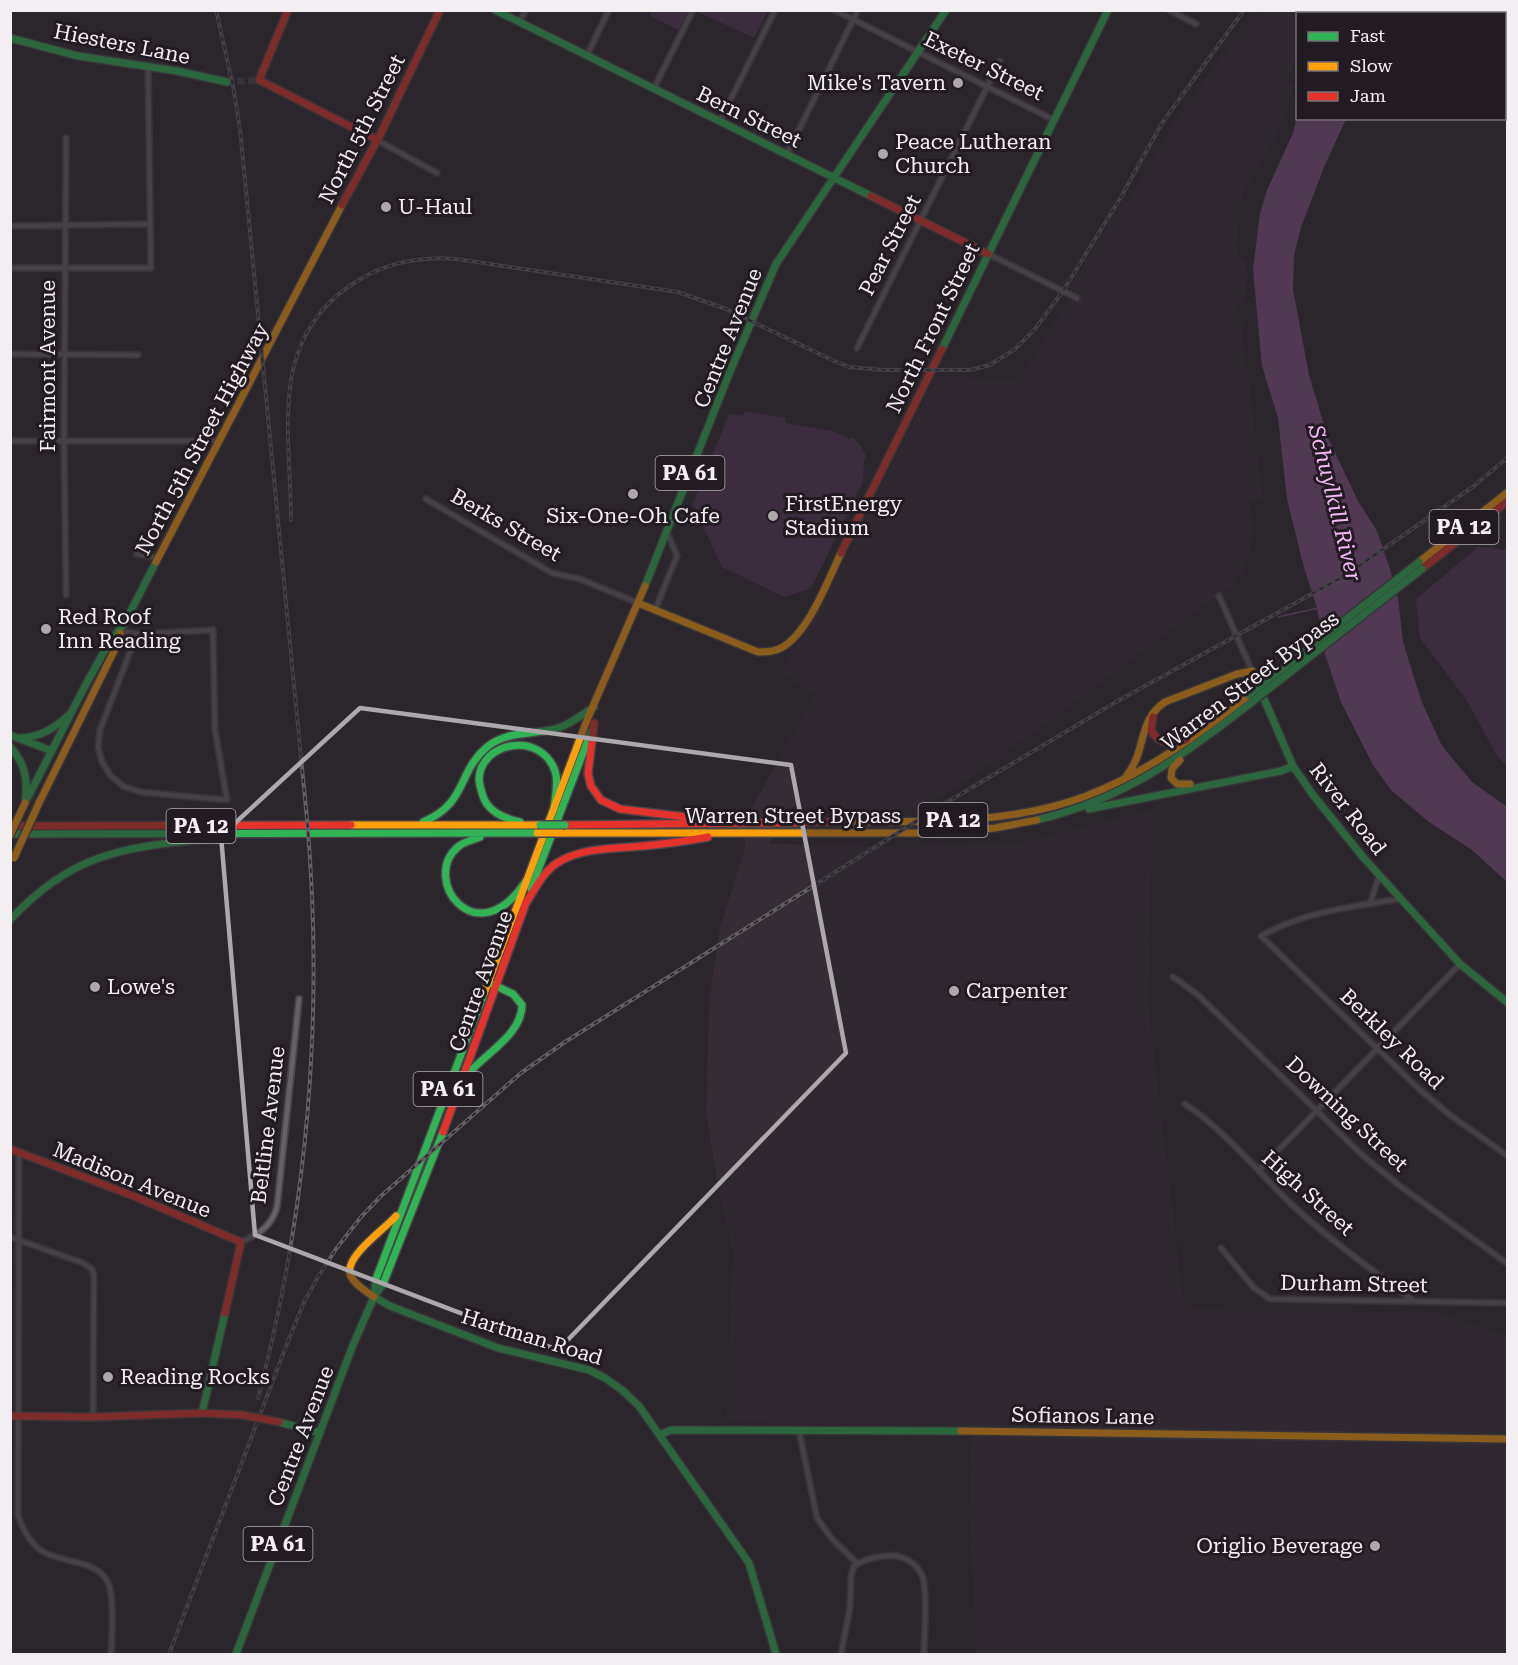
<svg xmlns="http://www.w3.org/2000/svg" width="1518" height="1665" viewBox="0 0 1518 1665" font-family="'Roboto Serif',serif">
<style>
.built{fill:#362c36}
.green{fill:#523654}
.water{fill:#805083}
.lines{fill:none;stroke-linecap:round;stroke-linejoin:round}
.stream{stroke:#805083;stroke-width:1.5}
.secondary-tunnel{stroke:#484449;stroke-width:7;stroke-dasharray:7 3.5;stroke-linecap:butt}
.street-casing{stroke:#484448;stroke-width:8}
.fast-casing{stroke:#484448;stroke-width:10}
.slow-casing{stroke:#484448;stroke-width:10}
.jam-casing{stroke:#484448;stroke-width:10}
.street{stroke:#646164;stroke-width:4.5}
.fast{stroke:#30b455;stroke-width:7}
.slow{stroke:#ff9f0a;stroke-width:7}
.jam{stroke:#e5322d;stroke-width:7}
.rail-casing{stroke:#615f62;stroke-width:4}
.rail{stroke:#221c22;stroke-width:1.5;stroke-dasharray:4.5;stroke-linecap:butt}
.fast-bridge-casing{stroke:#484448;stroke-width:10;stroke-linecap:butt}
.slow-bridge-casing{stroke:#484448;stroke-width:10;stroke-linecap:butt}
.jam-bridge-casing{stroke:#484448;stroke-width:10;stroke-linecap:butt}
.fast-bridge{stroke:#30b455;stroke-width:7}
.slow-bridge{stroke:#ff9f0a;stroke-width:7}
.jam-bridge{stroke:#e5322d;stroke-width:7}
.marked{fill:none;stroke:#aca8ac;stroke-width:4.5;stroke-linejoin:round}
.poi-dot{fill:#aca8ac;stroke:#221c22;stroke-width:2}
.labels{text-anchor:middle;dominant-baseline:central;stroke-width:6;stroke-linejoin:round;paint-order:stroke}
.shield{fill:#221c22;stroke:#b4afb4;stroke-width:1.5}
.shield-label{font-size:20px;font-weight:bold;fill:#f2eef2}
.street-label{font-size:21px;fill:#f2eef2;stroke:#221c22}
.poi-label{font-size:21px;fill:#f2eef2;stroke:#221c22;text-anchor:start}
.water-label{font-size:22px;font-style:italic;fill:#f7baf9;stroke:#221c22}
</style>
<rect width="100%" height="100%" fill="#2a262b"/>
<path class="built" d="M1262,11H1310L1309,13L1298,14L1297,52L1288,82L1294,85L1285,115L1273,142L1243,192L1238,226L1237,255L1246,261L1247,273L1245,298L1235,311L1242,316L1240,322L1243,324L1242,340L1245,365L1247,366L1263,498L1248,501L1252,517V541L1243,571L1232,585L993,762L947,793L923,805L881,813L794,806L782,817L770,844L906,847L1023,842L1152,810L1148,1004L1183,1298L1197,1310L1441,1313L1507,1336V1654H977L969,1512L972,1425L726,1422L733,1251L719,1194L706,1113L709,1004L719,931L744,851L748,815L815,694L781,673L829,592L936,376L997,379L1021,378L1074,291L1070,288L1123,200L1128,202L1173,125L1220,59Z"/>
<path class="green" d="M648,11H688L679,30L650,16L652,12Z
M696,11H768L754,38Z
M745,411L786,418L785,423L833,431L850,439L852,437L860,445L867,458L864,460L863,482L811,588L784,597L722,567L693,504L729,414L743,416Z
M1478,547L1507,550V767L1496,754L1466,699L1420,638L1416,599Z"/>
<path class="water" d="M1297,117L1298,118L1346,119L1325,165L1301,227L1294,256L1293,289L1309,375L1328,438L1358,501L1377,531L1390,569L1398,598L1403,642L1421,700L1441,744L1447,752L1472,782L1507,807V882L1472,850L1429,822L1391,790L1373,765L1341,702L1325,654L1317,608L1303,564L1287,499L1278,418L1262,366L1253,270L1260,213L1267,190L1293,133Z"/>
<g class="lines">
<path class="stream" d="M1278,617L1318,608"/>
<path class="secondary-tunnel" d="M227,82L259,80"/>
<g class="street-casing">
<path id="street" d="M834,10L1054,120
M1169,10L1196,24
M519,22L526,10
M587,55L609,10
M654,88L692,12
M720,121L775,10
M377,140L437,173
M787,154L858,10
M10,226L151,224
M988,254L1077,298
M10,268H151L148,66
M857,348L1000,61
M10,354L138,355
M10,441H219
M426,499L552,573L580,579L638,603
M137,554L158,558
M66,595L64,441L66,138
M1219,596L1252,671
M655,610L677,556L667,532
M120,631L137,634L213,630L215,730L227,800L140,792L123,786L111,776L102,762L98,747L100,730L137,634
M1400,899C1350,907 1306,911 1261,936L1419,1089L1450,1115L1508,1156
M1370,904L1379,876
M1173,977L1197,994L1361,1154L1400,1186L1508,1264
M1185,1104C1224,1130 1255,1168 1288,1201C1327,1238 1371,1269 1414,1301
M19,1153L18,1515C22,1528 29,1541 40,1550C60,1564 99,1558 109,1585C114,1599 112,1638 111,1654
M1259,1170L1460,964
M10,1237L83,1263L92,1269L94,1275L93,1417
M241,1242C259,1234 271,1227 277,1207L299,999
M1221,1248L1254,1288L1270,1299L1508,1303
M799,1431L817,1518L832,1539L857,1563
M841,1654L850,1607L851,1576L854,1566C863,1559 873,1558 885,1556C901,1553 918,1563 923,1578C928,1597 924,1634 924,1654"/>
</g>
<g class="fast-casing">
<path id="fast" d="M495,10L871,196
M10,38L78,56L177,71L227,82
M942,349L1108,10
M645,586L729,374L776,264L946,10
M1252,671L1293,766L1313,795L1362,856L1460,964L1508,1003
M10,735L52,751
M17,738C39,738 54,729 70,714
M10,747C26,764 28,781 25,803
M27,799L85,686L110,641L124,624L156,562
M1089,809L1281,771L1293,766
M1037,820C1124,799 1183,756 1252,702
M423,822C468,803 457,772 487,747C507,730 535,735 558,728C572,724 582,714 594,707
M520,822C503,818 486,811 482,793C481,789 479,783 479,779C481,741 541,731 555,771C559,782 555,797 554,808
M10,834L537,833
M480,837C473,840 464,842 459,846C419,878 476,957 526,881
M531,889L591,732
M10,920C70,855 119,848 204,839
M468,1074C486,1053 522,1034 522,1005L513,994L492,984
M374,1297L390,1306L498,1348L589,1370L605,1378L622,1390L639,1406L749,1563L776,1654
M374,1297L376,1279L484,994
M202,1413L225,1313
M279,1422L320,1433
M659,1435L671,1430L961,1431
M236,1654L353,1345L374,1297L383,1284L443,1132"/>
</g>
<g class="slow-casing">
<path id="slow" d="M156,562L342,205
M1419,562L1508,492
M638,603L758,652C766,652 774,652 781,648C808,634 828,580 841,553
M1180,760L1172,769L1171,778L1177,784H1190
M1127,775C1147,750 1137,721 1165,702L1237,674L1252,671
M39,803L117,645L120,633
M845,822C925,821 1010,825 1086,796C1146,773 1198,735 1249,695
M351,825H540
M562,833H935L995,828L1037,820
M484,994L587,720L645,586
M374,1297C366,1291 353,1284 350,1274C345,1256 385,1229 396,1216
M961,1431L1508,1439"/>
</g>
<g class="jam-casing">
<path id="jam" d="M288,10L259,80L377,140
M871,196L988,254
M342,205L380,135L440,10
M841,553L942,349
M1422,569L1508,501
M1153,717L1151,730C1159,745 1172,745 1186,740
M594,723L588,774L591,786L601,800L620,809L711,820
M565,825L845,822
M10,826L351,825
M526,903C535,889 543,872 557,863C582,847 615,849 643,846C665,844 687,841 708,837
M443,1132L527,900
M10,1149L131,1195L241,1242L225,1313
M10,1416L93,1417L202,1413L242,1415"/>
</g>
<use href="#street" class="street"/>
<use href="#fast" class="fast"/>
<use href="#slow" class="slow"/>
<use href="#jam" class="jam"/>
<g class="rail-casing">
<path id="rail" d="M216,10L233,86L240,129L307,819C324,1014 308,1208 258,1398
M291,520C291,434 267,342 351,285C383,263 418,256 456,259L678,292L726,309L832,360L849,367L883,370H970L990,365L1015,349L1035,329L1063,291L1121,197L1162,123L1244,10
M169,1654L285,1349L304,1302L318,1277L336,1249L361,1217L381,1196L521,1073L565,1042L939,807L1116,702L1346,575L1474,486L1508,457"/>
</g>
<use href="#rail" class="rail"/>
<g class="fast-bridge-casing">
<path id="fast-bridge" d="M1249,695L1419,562
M1252,702L1422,569
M540,825H565"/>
</g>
<g class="slow-bridge-casing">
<path id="slow-bridge" d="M537,833H562
M10,835L25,803
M14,858L39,803"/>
</g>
<g class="jam-bridge-casing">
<path id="jam-bridge" d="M242,1415L279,1422"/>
</g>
<use href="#fast-bridge" class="fast-bridge"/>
<use href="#slow-bridge" class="slow-bridge"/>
<use href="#jam-bridge" class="jam-bridge"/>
</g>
<path d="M0 0H1518V1665H0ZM360,708L791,765L846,1053L558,1350L255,1235L221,836Z" fill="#2a262b" fill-opacity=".55" fill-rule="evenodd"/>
<path class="marked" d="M360,708L791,765L846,1053L558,1350L255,1235L221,836Z"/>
<g class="poi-dot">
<circle cx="958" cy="83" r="6"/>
<circle cx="883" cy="154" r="6"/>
<circle cx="386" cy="207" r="6"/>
<circle cx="633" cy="494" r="6"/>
<circle cx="773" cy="516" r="6"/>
<circle cx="46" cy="629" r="6"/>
<circle cx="95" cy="987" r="6"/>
<circle cx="954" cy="991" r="6"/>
<circle cx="108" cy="1377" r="6"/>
<circle cx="1375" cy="1546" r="6"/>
</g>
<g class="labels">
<g class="shield">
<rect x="655.5" y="456" width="69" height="34" rx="4.5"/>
<rect x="1429.5" y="510" width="69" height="34" rx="4.5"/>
<rect x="918.5" y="803" width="69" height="34" rx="4.5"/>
<rect x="166.5" y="809" width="69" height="34" rx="4.5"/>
<rect x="413.5" y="1072" width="69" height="34" rx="4.5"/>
<rect x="243.5" y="1527" width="69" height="34" rx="4.5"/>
</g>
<g class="shield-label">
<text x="690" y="473">PA 61</text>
<text x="1464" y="527">PA 12</text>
<text x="953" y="820">PA 12</text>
<text x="201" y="826">PA 12</text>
<text x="448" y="1089">PA 61</text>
<text x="278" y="1544">PA 61</text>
</g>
<g class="street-label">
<text transform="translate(122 44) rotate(11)">Hiesters Lane</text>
<text transform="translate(984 66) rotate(26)">Exeter Street</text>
<text transform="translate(749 117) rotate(26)">Bern Street</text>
<text transform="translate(362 129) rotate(-63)">North 5th Street</text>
<text transform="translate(890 245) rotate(-63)">Pear Street</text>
<text transform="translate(933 328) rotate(-64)">North Front Street</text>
<text transform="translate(728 338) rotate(-68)">Centre Avenue</text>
<text transform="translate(48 366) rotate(-90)">Fairmont Avenue</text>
<text transform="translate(202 439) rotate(-62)">North 5th Street Highway</text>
<text transform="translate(506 525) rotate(30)">Berks Street</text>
<text transform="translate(1250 681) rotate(-37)">Warren Street Bypass</text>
<text transform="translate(1348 809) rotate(52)">River Road</text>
<text x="793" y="816">Warren Street Bypass</text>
<text transform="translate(481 981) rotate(-70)">Centre Avenue</text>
<text transform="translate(1392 1039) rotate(44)">Berkley Road</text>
<text transform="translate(1347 1114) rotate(43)">Downing Street</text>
<text transform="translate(268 1125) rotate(-83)">Beltline Avenue</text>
<text transform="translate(132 1180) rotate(22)">Madison Avenue</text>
<text transform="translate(1308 1193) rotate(42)">High Street</text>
<text transform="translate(1354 1284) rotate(1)">Durham Street</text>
<text transform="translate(532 1337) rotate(17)">Hartman Road</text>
<text transform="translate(1083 1416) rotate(1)">Sofianos Lane</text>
<text transform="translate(301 1436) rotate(-69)">Centre Avenue</text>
</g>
<g class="poi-label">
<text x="946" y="83" text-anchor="end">Mike's Tavern</text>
<text x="895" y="142">Peace Lutheran<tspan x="895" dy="24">Church</tspan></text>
<text x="398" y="207">U-Haul</text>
<text x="785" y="504">FirstEnergy<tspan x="785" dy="24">Stadium</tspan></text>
<text x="633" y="516" text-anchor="middle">Six-One-Oh Cafe</text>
<text x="58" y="617">Red Roof<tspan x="58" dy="24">Inn Reading</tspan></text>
<text x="107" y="987">Lowe's</text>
<text x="966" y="991">Carpenter</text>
<text x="120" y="1377">Reading Rocks</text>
<text x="1363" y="1546" text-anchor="end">Origlio Beverage</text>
</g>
<g class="water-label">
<text transform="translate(1335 503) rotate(76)">Schuylkill River</text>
</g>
</g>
<rect width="1518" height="1665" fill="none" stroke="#f2eef2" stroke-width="24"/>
<rect x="1296" y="12" width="210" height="108" fill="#221c22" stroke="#757075" stroke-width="1.5"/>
<rect x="1308" y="32" width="30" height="9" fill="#30b455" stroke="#757075" stroke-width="1.5"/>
<text x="1350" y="42" font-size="18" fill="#f2eef2">Fast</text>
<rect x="1308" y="62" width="30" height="9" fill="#ff9f0a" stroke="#757075" stroke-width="1.5"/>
<text x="1350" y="72" font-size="18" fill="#f2eef2">Slow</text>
<rect x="1308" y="92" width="30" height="9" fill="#e5322d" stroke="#757075" stroke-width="1.5"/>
<text x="1350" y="102" font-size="18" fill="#f2eef2">Jam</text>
</svg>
